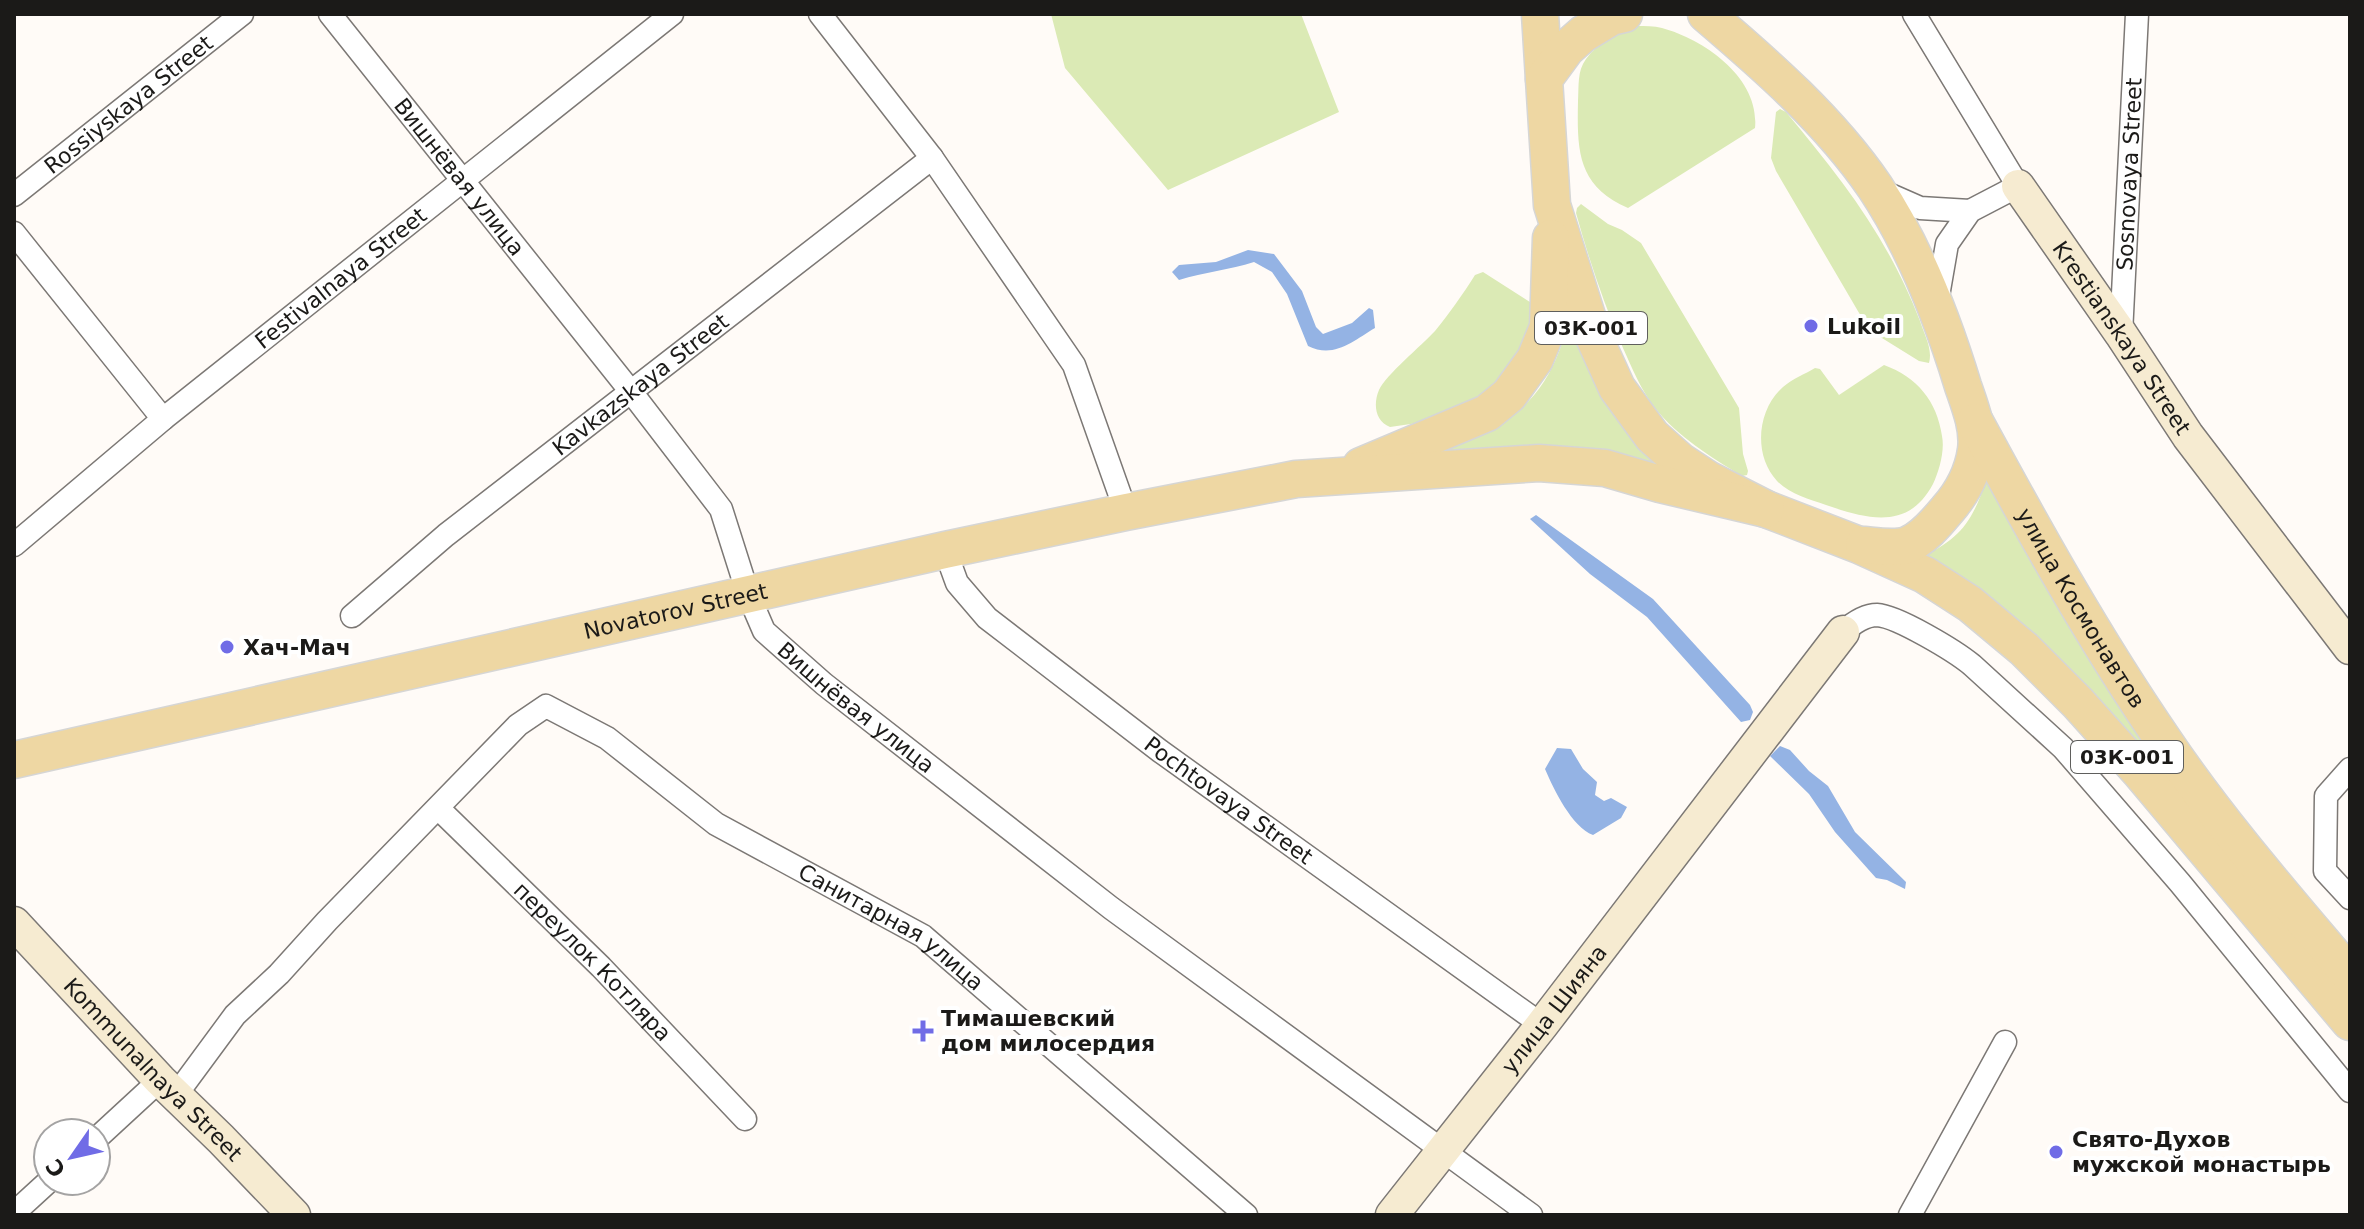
<svg xmlns="http://www.w3.org/2000/svg" width="2364" height="1229" viewBox="0 0 2364 1229" font-family="'DejaVu Sans',sans-serif">
<style>
.green{fill:#dbeab5}
.water{fill:#94b3e4}
.lines{fill:none;stroke-linecap:round;stroke-linejoin:round}
.street-casing{stroke:#7c7875;stroke-width:25}
.secondary-casing{stroke:#7c7875;stroke-width:35}
.primary-casing{stroke:#d6d6d5;stroke-width:39}
.street{stroke:#fff;stroke-width:22}
.secondary{stroke:#f6ebd1;stroke-width:32}
.primary{stroke:#eed7a3;stroke-width:36}
.poi-dot{fill:#706ce6;stroke:#fff;stroke-width:3}
.labels{text-anchor:middle;dominant-baseline:central;stroke-width:8;stroke-linejoin:round;paint-order:stroke}
.shield{fill:#fff;stroke:#5f5f5d;stroke-width:2}
.shield-label{font-size:20px;font-weight:bold;fill:#1b1a18}
.street-label{font-size:22px;fill:#1b1a18;stroke:#fff}
.poi-label{font-size:22px;font-weight:bold;fill:#1b1a18;stroke:#fff;text-anchor:start}
</style>
<rect width="100%" height="100%" fill="#fffbf7"/>
<path class="green" d="M1051,14H1301L1339,112L1168,190L1065,68Z
M1637,26C1645,26 1654,26 1662,28C1706,40 1760,79 1755,128L1628,208C1577,186 1577,150 1578,101C1579,86 1577,71 1586,59C1598,42 1618,34 1637,26Z
M1780,109L1786,112C1843,181 1887,236 1920,321C1924,334 1933,349 1929,363L1919,361L1869,330L1776,171L1771,158L1776,112Z
M1581,204L1608,224L1622,230L1641,243L1739,408L1743,454L1748,471L1747,475L1742,476C1711,457 1678,437 1655,408C1641,390 1632,368 1623,348C1604,304 1589,260 1576,213L1577,208Z
M1483,272L1533,304L1536,311L1510,380L1452,418L1390,427C1375,421 1373,404 1379,390C1385,376 1422,345 1435,331C1449,314 1463,294 1475,275Z
M1569,313L1658,464L1601,449L1538,446L1427,455C1489,434 1535,416 1560,349C1564,338 1566,325 1569,313Z
M1884,365C1917,377 1937,401 1942,436C1945,451 1939,471 1933,484C1908,531 1867,519 1826,505C1809,499 1790,494 1777,481C1753,455 1757,410 1783,387C1792,379 1805,374 1815,368L1820,369L1839,395Z
M1986,481L2026,548L2205,821L1918,559C1959,539 1971,525 1986,481Z"/>
<path class="water" d="M1248,250L1274,254L1302,291L1316,327L1323,334L1352,323L1369,308L1373,310L1375,328C1353,341 1334,359 1308,346L1287,294L1272,272L1254,262C1230,270 1204,272 1179,280L1172,272L1179,265L1216,262Z
M1536,515L1653,599L1750,705L1753,712L1750,720L1741,722L1647,617L1590,574L1530,519Z
M1780,746L1790,750L1809,771L1828,786L1855,832L1906,882L1905,889L1887,880L1876,878L1835,832L1809,794L1770,756Z
M1557,748L1571,749L1583,769L1597,782L1595,795L1604,801L1611,798L1627,807L1621,818L1593,835C1572,827 1554,790 1545,769Z"/>
<g class="lines">
<g class="street-casing">
<g id="street">
<path id="s1" d="M330,14L632,393L721,509L748,594L764,631L824,684L1111,908L1531,1215"/>
<path d="M820,14L932,158L1074,365L1126,512"/>
<path d="M1914,14L2018,186L1970,211L1947,244L1937,302"/>
<path d="M1879,190L1920,208L1970,211"/>
<path id="s2" d="M14,195L242,14"/>
<path d="M14,233L163,419"/>
<path id="s3" d="M2121,334L2137,14"/>
<path id="s4" d="M14,545L163,419L672,14"/>
<path id="s5" d="M945,550L957,583L987,618L1160,751L1542,1025"/>
<path id="s6" d="M352,616L446,535L932,158"/>
<path d="M1843,632C1852,624 1864,615 1877,615C1897,616 1955,651 1972,665L2063,748L2180,883L2350,1091"/>
<path d="M2350,769L2326,796L2325,871L2350,898"/>
<path id="s7" d="M438,808L601,967L745,1119"/>
<path id="s8" d="M176,1095L235,1015L279,974L327,921L518,725L546,706L607,738L716,824L923,936L1246,1215"/>
<path d="M96,1139L160,1080"/>
<path d="M14,1213L49,1181"/>
<path d="M1910,1215L2005,1042"/>
</g>
</g>
<g class="secondary-casing">
<g id="secondary">
<path id="s9" d="M2018,186L2121,334L2188,436L2350,648"/>
<path id="s10" d="M14,923L160,1080L221,1139L294,1215"/>
<path id="s11" d="M1392,1215L1542,1025L1843,632"/>
</g>
</g>
<g class="primary-casing">
<g id="primary">
<path d="M1540,14L1544,79"/>
<path d="M1624,14L1611,17L1583,34L1566,49L1544,79L1552,205L1593,335L1617,388L1652,436L1680,461L1709,480L1766,509L1859,545L1925,575L1970,604L2024,649L2078,703L2140,772L2350,1022"/>
<path d="M1706,14C1767,66 1830,121 1875,187C1915,247 1942,317 1963,386C1970,406 1979,429 1976,450C1973,472 1962,493 1947,510C1937,522 1923,539 1907,545C1895,549 1876,546 1864,545"/>
<path id="s12" d="M1975,422C2034,531 2094,639 2164,741C2220,824 2286,899 2350,975"/>
<path d="M1361,466L1487,413L1509,395L1535,359L1548,327L1551,238"/>
<path id="s13" d="M14,760L945,550L1126,512L1296,479L1539,463L1605,468L1660,484L1766,509"/>
</g>
</g>
<use href="#street" class="street"/>
<use href="#secondary" class="secondary"/>
<use href="#primary" class="primary"/>
</g>
<g class="poi-dot">
<circle cx="1811" cy="326" r="8"/>
<circle cx="227" cy="647" r="8"/>
<path d="M919 1019h8v8h8v8h-8v8h-8v-8h-8v-8h8z"/>
<circle cx="2056" cy="1152" r="8"/>
</g>
<g class="labels">
<g class="shield">
<rect x="1535" y="312" width="112" height="32" rx="6"/>
<rect x="2071" y="741" width="112" height="32" rx="6"/>
</g>
<g class="shield-label">
<text x="1591" y="328">03К-001</text>
<text x="2127" y="757">03К-001</text>
</g>
<g class="street-label">
<text stroke="none"><textPath href="#s2" startOffset="146">Rossiyskaya Street</textPath></text>
<text stroke="none"><textPath href="#s3" startOffset="160">Sosnovaya Street</textPath></text>
<text stroke="none"><textPath href="#s1" startOffset="208">Вишнёвая улица</textPath></text>
<text stroke="none"><textPath href="#s4" startOffset="422">Festivalnaya Street</textPath></text>
<text stroke="none"><textPath href="#s9" startOffset="184">Krestianskaya Street</textPath></text>
<text stroke="none"><textPath href="#s6" startOffset="370">Kavkazskaya Street</textPath></text>
<text stroke="none"><textPath href="#s12" startOffset="214">улица Космонавтов</textPath></text>
<text stroke="none"><textPath href="#s13" startOffset="678">Novatorov Street</textPath></text>
<text stroke="none"><textPath href="#s1" startOffset="880">Вишнёвая улица</textPath></text>
<text stroke="none"><textPath href="#s5" startOffset="384">Pochtovaya Street</textPath></text>
<text stroke="none"><textPath href="#s8" startOffset="950">Санитарная улица</textPath></text>
<text stroke="none"><textPath href="#s7" startOffset="218">переулок Котляра</textPath></text>
<text stroke="none"><textPath href="#s11" startOffset="262">улица Шияна</textPath></text>
<text stroke="none"><textPath href="#s10" startOffset="202">Kommunalnaya Street</textPath></text>
</g>
<g class="poi-label">
<text x="1827" y="326">Lukoil</text>
<text x="243" y="647">Хач-Мач</text>
<text x="941" y="1018">Тимашевский<tspan x="941" dy="25">дом милосердия</tspan></text>
<text x="2072" y="1139">Свято-Духов<tspan x="2072" dy="25">мужской монастырь</tspan></text>
</g>
</g>
<rect width="2364" height="1229" fill="none" stroke="#1b1a18" stroke-width="32"/>
<g transform="translate(72 1157) rotate(236)"><circle r="38" fill="#ffffff" stroke="#a4a3a3" stroke-width="2"/>
<path d="M0-6L14 30L0 20L-14 30Z" fill="#706ce6"/>
<text y="-12" font-size="22" font-weight="bold" text-anchor="middle" fill="#1b1a18">С</text>
</g>
</svg>
